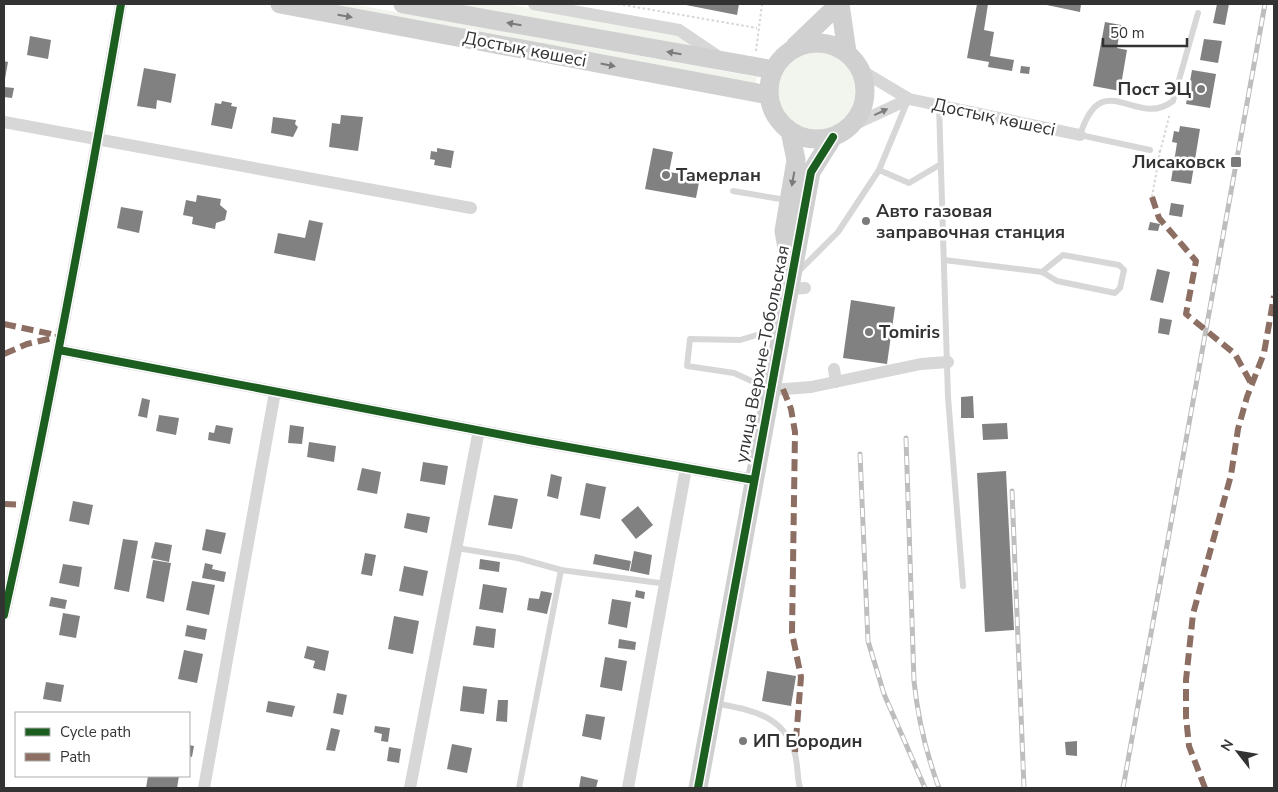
<svg xmlns="http://www.w3.org/2000/svg" width="1278" height="792" viewBox="0 0 1278 792" font-family="'Nunito Sans',sans-serif">
<style>
.green{fill:#f1f5ed}
.building{fill:#818181}
.lines{fill:none;stroke-linecap:round;stroke-linejoin:round}
.path{stroke:#d6d6d6;stroke-width:2;stroke-dasharray:2.5 2.5;stroke-linecap:butt}
.lane{stroke:#d7d7d7;stroke-width:6}
.street{stroke:#d7d7d7;stroke-width:12}
.secondary{stroke:#d0d0d0;stroke-width:19}
.rail-casing{stroke:#bebebe;stroke-width:5}
.rail{stroke:#fff;stroke-width:3;stroke-dasharray:9;stroke-linecap:butt}
.quiet{stroke:#8d6e63;stroke-width:6;stroke-dasharray:12 6;stroke-linecap:butt}
.cycleway-casing{stroke:#fff;stroke-width:11}
.cycleway{stroke:#1b5e20;stroke-width:8}
.oneway{fill:#7a7a7a}
.oneway2{fill:#7d7d7d}
.poi-dot{fill:#7a7a7a;stroke:#fff;stroke-width:2}
.labels{text-anchor:middle;dominant-baseline:central;stroke-width:5;stroke-linejoin:round;paint-order:stroke}
.street-label{font-size:18px;fill:#333;stroke:#fff}
.poi-label{font-size:18px;font-weight:bold;fill:#333;stroke:#fff;text-anchor:start}
</style>
<rect width="100%" height="100%" fill="#fff"/>
<path class="green" d="M307,4H351L757,77L754,90Z
M439,4H508L678,35L703,52Z
M778 92a41 41 0 1 1 82 0a41 41 0 1 1-82 0Z"/>
<path class="building" d="M681,4H739L737,15Z
M977,4H988L984,30L994,32L990,56L1014,60L1012,71L988,67L989,62L967,58Z
M1042,4H1081L1080,12Z
M1217,4H1229L1225,25L1213,23Z
M1105,22L1121,25L1117,48L1127,50L1120,91L1093,86Z
M30,36L51,40L48,59L27,55Z
M1204,39L1222,41L1218,63L1200,60Z
M4,61L8,62L5,79L4,78Z
M1021,66L1030,67L1029,74L1020,73Z
M144,68L176,74L171,103L157,100L156,109L137,106Z
M1192,70L1216,74L1210,108L1186,104Z
M4,87L14,88L12,98L4,97Z
M222,101L232,103L231,106L237,107L232,129L211,125L215,103L221,104Z
M341,115L363,117L358,151L329,147L332,123L340,124Z
M273,117L296,120L295,124L298,127L293,137L271,133Z
M1180,126L1200,129L1191,184L1171,181L1177,143L1172,142L1174,131L1179,132Z
M437,148L454,151L451,168L434,165L435,160L430,159L431,151L437,152Z
M653,148L673,152L669,172L700,177L696,198L645,189Z
M197,195L221,199L220,205L227,211L225,220L216,223L215,229L192,224L193,217L183,215L186,200L196,202Z
M1171,203L1184,205L1182,217L1169,215Z
M121,207L143,211L139,233L117,228Z
M309,220L323,223L315,261L274,253L278,233L305,238Z
M1150,222L1160,224L1158,231L1148,230Z
M1157,269L1170,272L1163,303L1150,300Z
M851,300L895,307L887,364L843,358Z
M1160,318L1172,320L1169,335L1158,333Z
M973,396L974,418H961V397Z
M142,398L150,400L147,418L138,416Z
M159,415L179,418L176,435L156,431Z
M1007,423L1008,439L983,440L982,424Z
M216,425L233,428L230,444L208,440L209,432L214,433Z
M290,425L304,427L302,444L288,443Z
M309,442L336,446L334,462L307,457Z
M423,462L448,466L445,485L420,481Z
M362,468L381,472L377,494L357,490Z
M1006,471L1014,630L985,632L977,473Z
M551,474L562,477L558,499L547,496Z
M586,483L606,487L600,519L580,515Z
M494,495L518,499L512,529L488,525Z
M73,501L93,505L89,525L69,521Z
M638,506L653,525L636,539L621,520Z
M407,513L430,517L427,533L404,528Z
M206,529L226,533L221,554L202,550Z
M123,539L138,541L129,592L114,589Z
M155,542L172,545L169,562L151,558Z
M634,551L652,555L649,575L630,571Z
M365,553L376,555L372,576L361,574Z
M595,554L631,561L629,571L593,564Z
M480,559L500,562L499,572L479,569Z
M153,560L171,563L164,602L146,598Z
M205,563L213,565L212,569L226,572L224,582L202,578Z
M63,564L82,567L79,587L59,583Z
M404,566L428,571L423,596L399,591Z
M192,581L215,585L209,615L186,610Z
M483,584L507,588L503,613L479,609Z
M636,590L645,592L644,599L635,597Z
M541,591L552,593L547,614L527,610L529,598L539,599Z
M51,597L67,600L65,609L49,606Z
M612,599L631,602L627,628L608,624Z
M63,613L80,616L76,638L59,635Z
M394,616L419,621L413,654L388,649Z
M187,625L207,629L205,640L185,636Z
M476,626L496,629L494,648L473,645Z
M619,639L636,642L635,650L618,648Z
M307,646L329,651L325,671L313,668L315,661L304,658Z
M184,650L203,654L197,683L178,679Z
M605,657L627,661L622,691L600,687Z
M767,671L796,676L791,706L762,701Z
M46,682L64,685L61,702L43,699Z
M463,686L487,689L484,714L460,711Z
M337,693L347,695L343,715L333,713Z
M498,700H508L507,722L496,721Z
M268,701L295,706L292,717L266,712Z
M586,714L605,717L601,740L582,736Z
M375,726L390,728L388,742L381,741L382,734L374,732Z
M331,728L340,730L335,751L326,750Z
M1077,741V756L1066,755L1065,742Z
M452,744L472,748L467,773L447,769Z
M189,745L194,746L192,757L189,756Z
M389,747L401,749L399,763L387,761Z
M148,776H179L177,788H146Z
M581,776L598,780L596,788H579Z"/>
<g class="lines">
<path class="path" d="M618,4L757,28
M756,51L762,4
M1160,152L1170,113
M1152,197L1160,152L1158,151"/>
<path class="lane" d="M939,105L948,397L963,586
M1150,150L1080,135C1103,64 1135,130 1173,101L1198,13
M879,170L909,183L941,164
M733,191L786,200
M944,260L1042,272L1057,281L1115,293L1120,288L1124,270L1119,265L1063,255L1042,272
M799,271L838,232L879,170L908,100
M769,389L734,373L687,366L690,339L740,340L780,328
M457,548L518,558L561,570
M715,703C749,710 784,714 795,754C798,765 797,777 800,788
M519,788L561,570L667,584"/>
<path class="street" d="M534,4L679,30L719,57
M862,71L909,99L1080,135
M4,122L471,208
M853,125L909,99
M790,289L805,288
M59,350L529,440L754,480
M834,369L836,382
M772,390L811,387L921,364L948,362
M4,615C49,413 86,208 121,4
M204,788L275,392
M410,788L479,430
M628,788L686,468"/>
<path class="secondary" d="M280,4L769,95
M403,4L774,70
M840,4L847,52
M769 91a48 48 0 1 1 96 0a48 48 0 1 1-96 0Z
M795,46L839,4
M790,131L796,160L784,231L790,265
M698,788L811,172L833,137"/>
<g class="rail-casing">
<path id="rail" d="M906,438L914,681C918,719 926,753 939,788
M860,454L868,641L884,694L925,788
M1012,491L1024,788
M1123,788L1265,4"/>
</g>
<use href="#rail" class="rail"/>
<path class="quiet" d="M1152,197L1159,218L1196,261L1186,314L1235,354L1252,385
M4,324L56,335
M4,354L27,344L61,336
M783,389L791,409L795,432L792,633L801,677L795,752
M4,504L28,505
M1205,788L1189,746L1186,717V680L1193,614L1231,475L1238,429L1247,397L1264,353L1274,296"/>
<g class="cycleway-casing">
<path id="cycleway" d="M59,350L529,440L754,480
M4,615C49,413 86,208 121,4
M698,788L811,172L833,137"/>
</g>
<use href="#cycleway" class="cycleway"/>
</g>
<defs><path id="oneway-solid" d="M-6-.8H1V-3.2L6.5 0L1 3.2V.8H-6Z" transform="scale(1.25)"/></defs>
<g class="oneway">
<use href="#oneway-solid" transform="translate(345 16) rotate(10)"/>
<use href="#oneway-solid" transform="translate(514 24) rotate(-170)"/>
<use href="#oneway-solid" transform="translate(674 53) rotate(-170)"/>
<use href="#oneway-solid" transform="translate(608 65) rotate(11)"/>
<use href="#oneway-solid" transform="translate(793 179) rotate(100)"/>
</g>
<use class="oneway2" href="#oneway-solid" transform="translate(881 112) rotate(-25)"/>
<g class="poi-dot">
<circle cx="1201" cy="89" r="5"/>
<rect x="1230" y="156" width="12" height="12" rx="2.5"/>
<circle cx="666" cy="175" r="5"/>
<circle cx="866" cy="221" r="5"/>
<circle cx="869" cy="332" r="5"/>
<circle cx="743" cy="741" r="5"/>
</g>
<g class="labels">
<g class="street-label">
<text transform="translate(525 49) rotate(11)">Достық көшесі</text>
<text transform="translate(994 117) rotate(12)">Достық көшесі</text>
<text transform="translate(762 354) rotate(-79)">улица Верхне-Тобольская</text>
</g>
<g class="poi-label">
<text x="1191" y="89" text-anchor="end">Пост ЭЦ</text>
<text x="1225" y="162" text-anchor="end">Лисаковск</text>
<text x="676" y="175">Тамерлан</text>
<text x="876" y="211">Авто газовая<tspan x="876" dy="21">заправочная станция</tspan></text>
<text x="879" y="332">Tomiris</text>
<text x="753" y="741">ИП Бородин</text>
</g>
</g>
<rect width="1278" height="792" fill="none" stroke="#333333" stroke-width="10"/>
<rect x="15" y="712" width="175" height="65" fill="#ffffff" stroke="#adadad"/>
<rect x="25" y="728" width="25" height="8" fill="#1b5e20" stroke="#adadad"/>
<text x="60" y="737" font-size="15" fill="#333333">Cycle path</text>
<rect x="25" y="753" width="25" height="8" fill="#8d6e63" stroke="#adadad"/>
<text x="60" y="762" font-size="15" fill="#333333">Path</text>
<g transform="translate(1238 752) rotate(301)" stroke="#ffffff" stroke-width="4" paint-order="stroke">
<path d="M0-4L9 19L0 12L-9 19Z" fill="#333333"/>
<text y="-8" font-size="14" font-weight="bold" text-anchor="middle" fill="#333333">N</text>
</g>
<path d="M1103 38v8h84v-8" fill="none" stroke="#333333" stroke-width="2.5"/>
<text x="1110" y="38" font-size="15" fill="#333333" stroke="#ffffff" stroke-width="4" paint-order="stroke">50 m</text>
</svg>
